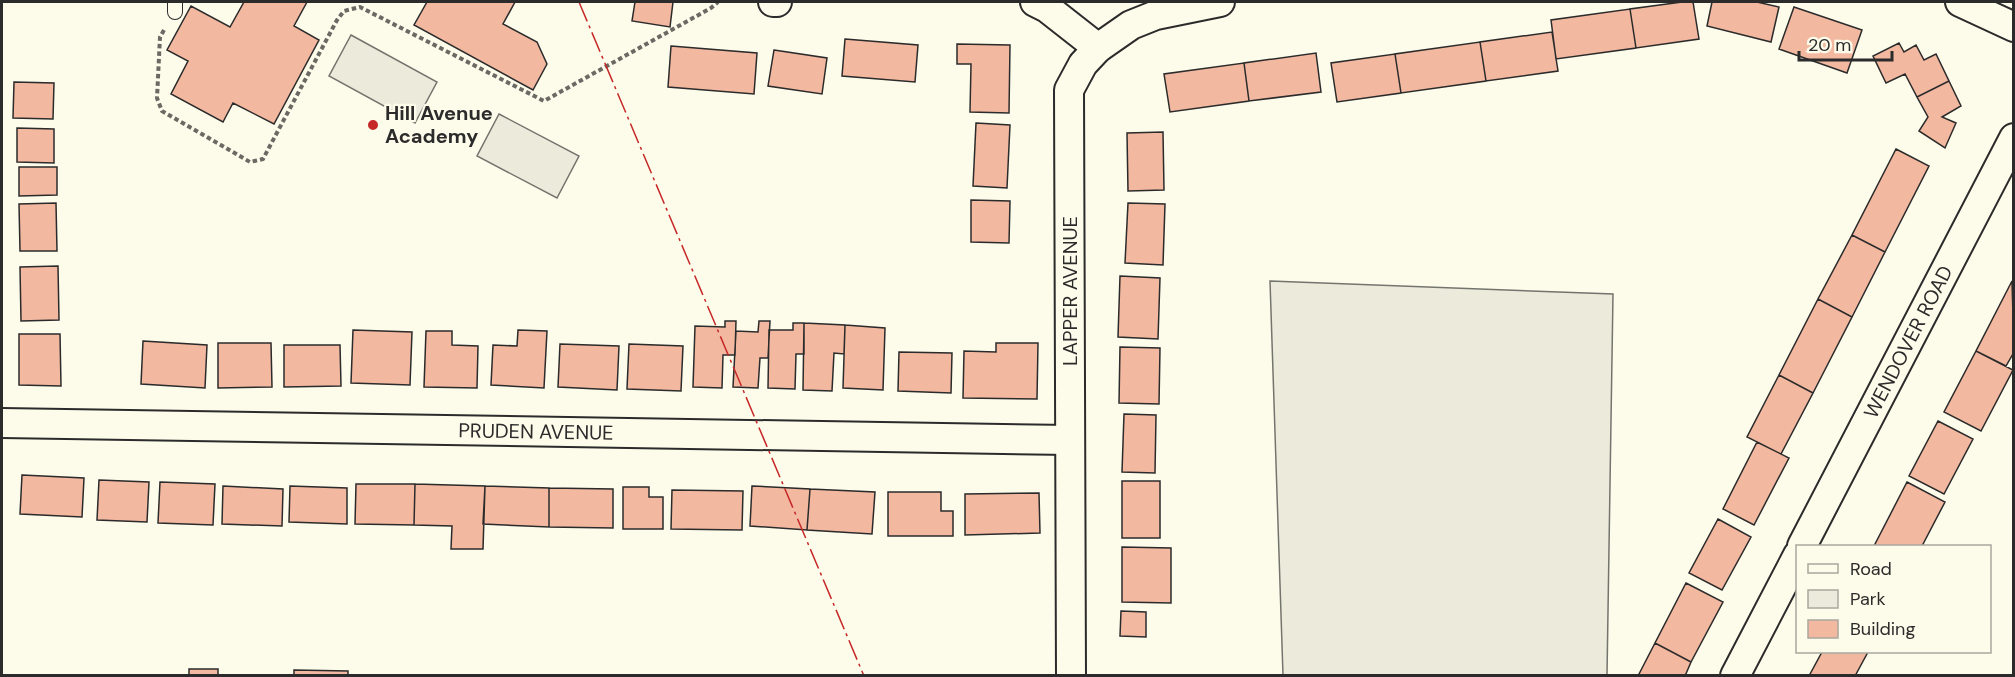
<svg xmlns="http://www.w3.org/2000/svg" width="2015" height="677" viewBox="0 0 2015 677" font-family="'DM Sans',sans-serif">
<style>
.green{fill:#ecebdb;stroke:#74746e;stroke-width:1.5}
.building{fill:#f2b8a0;stroke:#2b2b2b;stroke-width:1.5}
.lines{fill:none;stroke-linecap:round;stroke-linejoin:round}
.service-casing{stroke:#2b2b2b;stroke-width:16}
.minor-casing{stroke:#2b2b2b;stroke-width:32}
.path{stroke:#6a6964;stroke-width:4;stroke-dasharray:4.5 3;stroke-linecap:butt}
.service{stroke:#fdfbea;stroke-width:14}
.minor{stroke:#fdfbea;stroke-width:28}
.power{stroke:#c62828;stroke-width:1.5;stroke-dasharray:21 4.5 3 4.5;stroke-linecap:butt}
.poi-dot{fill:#c62828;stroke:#fdfbea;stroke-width:2}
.labels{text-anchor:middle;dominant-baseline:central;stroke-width:4.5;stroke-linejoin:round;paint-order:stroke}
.poi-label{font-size:20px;font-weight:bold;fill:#2b2b2b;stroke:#fdfbea;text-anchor:start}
.street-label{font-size:20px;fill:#2b2b2b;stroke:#fdfbea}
</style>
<rect width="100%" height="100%" fill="#fdfbea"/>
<path class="green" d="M351,35L437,82L415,123L329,76Z
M499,114L579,156L557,198L477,156Z
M1270,281L1613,294L1607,675H1283Z"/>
<path class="building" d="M244,2H307L294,26L319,40L274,124L233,103L223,122L171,94L188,61L167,50L191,6L230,27Z
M427,2H515L503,24L537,42L547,64L533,90L414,25Z
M635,2H673L670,27L632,21Z
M1682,2H1693L1699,39L1636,48L1630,9Z
M1712,2H1757L1779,7L1771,42L1707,26Z
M1794,7L1862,30L1847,73L1779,49Z
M1630,9L1636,48L1556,59L1551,20Z
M1552,32L1558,71L1486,81L1480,42Z
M845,39L918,45L915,82L842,76Z
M1480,42L1486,81L1401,93L1395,54Z
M1899,43L1904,52L1916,45L1924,60L1936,54L1949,81L1917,97L1905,74L1886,83L1873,56Z
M957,44L1010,45L1009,113L970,112L971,64H957Z
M671,46L757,53L754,94L668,87Z
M774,50L827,58L822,94L768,86Z
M1316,53L1321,92L1249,101L1244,63Z
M1395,54L1401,93L1337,102L1331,63Z
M1244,63L1249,101L1170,112L1164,74Z
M1949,81L1961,106L1942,117L1956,123L1945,148L1919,131L1928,117L1917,97Z
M14,82L54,83L53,119L13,118Z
M976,123L1010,125L1007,188L973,186Z
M17,128L54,129V163L17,162Z
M1163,132L1164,190L1128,191L1127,133Z
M1896,149L1929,166L1885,252L1852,235Z
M19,167H57V195L19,196Z
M971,200L1010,201L1009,243L971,242Z
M56,203L57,251H20L19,204Z
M1128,203L1165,204L1163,265L1125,263Z
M1852,235L1885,252L1852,317L1818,299Z
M58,266L59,320L21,321L20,267Z
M1120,276L1160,278L1158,339L1118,337Z
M2012,281L2014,352L2006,366L1976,351Z
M1818,299L1852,317L1813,393L1779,375Z
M725,321H736L735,355H723L722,388L693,387L695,326L725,327Z
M759,321H770L768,358H760L758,388L733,387L736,331L758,332Z
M793,323H804V354H796L795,389L768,388L769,330H793Z
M804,323L845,325L844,354L834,353L832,391L803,390Z
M845,325L885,328L883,390L843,388Z
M353,330L412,332L410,385L351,383Z
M518,330L547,331L544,388L491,385L493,345L517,346Z
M426,331H452V345L478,346L477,388L424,387Z
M19,334H60L61,386L19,385Z
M143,341L207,345L205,388L141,384Z
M218,343H271L272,387L218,388Z
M996,343H1038L1037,399L963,398L964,351L996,352Z
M560,344L619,346L617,390L558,387Z
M629,344L683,346L681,391L627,389Z
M284,345H340L341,386L284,387Z
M1120,347L1160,348L1159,404L1119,403Z
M1976,351L2013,370L1981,431L1944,412Z
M899,352L952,353L951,393L898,391Z
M1779,375L1813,393L1781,454L1747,437Z
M1124,414L1156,415L1155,473L1122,472Z
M1938,421L1973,439L1944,494L1909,476Z
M1757,442L1789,458L1754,525L1723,509Z
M22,475L84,478L82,517L20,514Z
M99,480L149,482L147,522L97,520Z
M1122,481H1160V538H1122Z
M160,482L215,484L213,525L158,523Z
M1907,482L1945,502L1922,546H1874Z
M356,484H415L414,525L355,524Z
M415,484L485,486L483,549H451L452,526L414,525Z
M223,486L283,489L282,526L222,524Z
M290,486L347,488V524L289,522Z
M485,486L549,488V527L483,524Z
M752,486L810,489L807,530L750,526Z
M623,487H649V497H663V529H623Z
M549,488L613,489V528L549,527Z
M810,489L875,492L872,534L807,530Z
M672,490L743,491L742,530L671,529Z
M888,492H941V511H953V536H888Z
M1039,493L1040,533L965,535V494Z
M1718,519L1751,537L1722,590L1689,573Z
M1122,547L1171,548V603L1122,602Z
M1686,583L1723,602L1691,662L1655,643Z
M1121,611L1146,612V637L1120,636Z
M1655,643L1691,662L1685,676H1638Z
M1822,652H1868L1855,676H1809Z
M189,669H218V676H189Z
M294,670L348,671V676H294Z"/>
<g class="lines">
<g class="service-casing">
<path id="service" d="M175,12V2"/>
</g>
<g class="minor-casing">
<g id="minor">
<path d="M773,2H777"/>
<path d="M1035,2L1047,8L1098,48"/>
<path d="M1960,2L2014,27"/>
<path id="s1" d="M2,423L1070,440"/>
<path id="s2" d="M1802,546L2014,138"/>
<path d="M1071,676L1069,90L1083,64L1098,48L1131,25L1156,15L1220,2"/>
<path d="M1735,676L1798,555"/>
</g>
</g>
<path class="path" d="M164,30L160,37L157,98L162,111L250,162L263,159L337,20L344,11L360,7L544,101L711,8L718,2"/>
<use href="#service" class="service"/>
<use href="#minor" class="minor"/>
<path class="power" d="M579,2L864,676"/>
</g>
<circle class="poi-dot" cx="373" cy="125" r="6"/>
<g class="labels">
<g class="poi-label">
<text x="385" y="113">Hill Avenue<tspan x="385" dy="23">Academy</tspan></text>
</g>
<g class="street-label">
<text transform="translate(1070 291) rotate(-90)">LAPPER AVENUE</text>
<text stroke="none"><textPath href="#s2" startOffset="230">WENDOVER ROAD</textPath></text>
<text stroke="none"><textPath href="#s1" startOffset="534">PRUDEN AVENUE</textPath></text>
</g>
</g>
<rect width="2015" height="677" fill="none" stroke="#2b2b2b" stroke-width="6"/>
<rect x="1796" y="545" width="195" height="108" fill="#fdfbea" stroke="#a9a89e" stroke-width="1.5"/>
<rect x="1808" y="564" width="30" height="9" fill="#fdfbea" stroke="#a9a89e" stroke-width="1.5"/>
<text x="1850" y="575" font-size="18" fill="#2b2b2b">Road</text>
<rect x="1808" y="590" width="30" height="18" fill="#ecebdb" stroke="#a9a89e" stroke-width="1.5"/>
<text x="1850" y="605" font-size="18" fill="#2b2b2b">Park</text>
<rect x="1808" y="620" width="30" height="18" fill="#f2b8a0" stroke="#a9a89e" stroke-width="1.5"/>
<text x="1850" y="635" font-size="18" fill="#2b2b2b">Building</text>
<path d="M1799 51v9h93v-9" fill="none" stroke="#2b2b2b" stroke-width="3"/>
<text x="1808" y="51" font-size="18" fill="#2b2b2b" stroke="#fdfbea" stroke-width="4.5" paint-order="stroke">20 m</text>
</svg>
